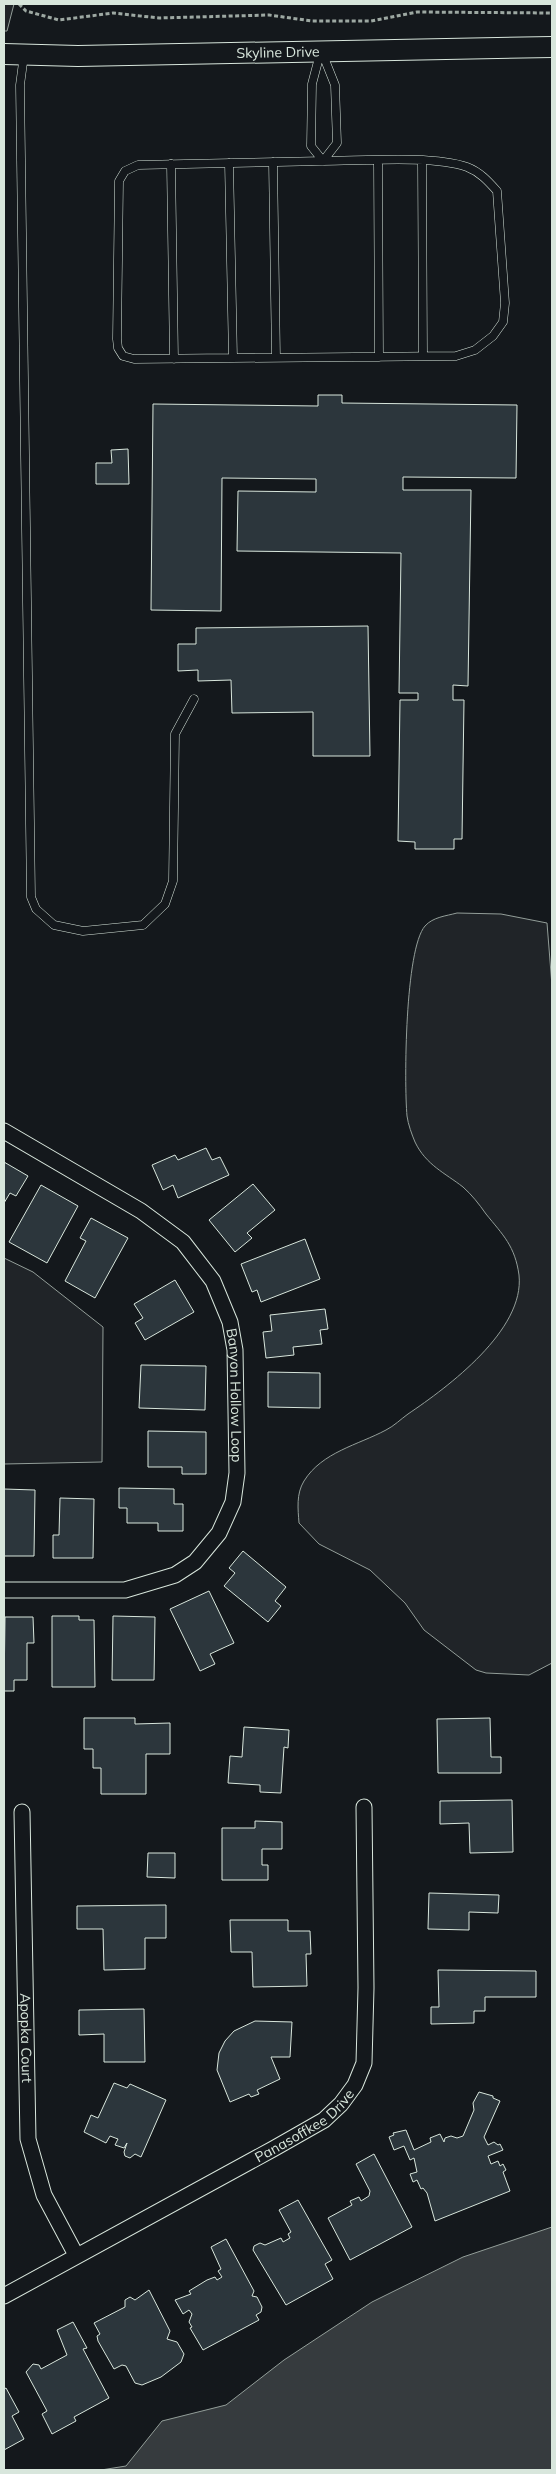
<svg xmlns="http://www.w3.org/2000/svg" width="556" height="2474" viewBox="0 0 556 2474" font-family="Mulish,sans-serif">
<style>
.green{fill:#202428;stroke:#939e99}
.water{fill:#363b3e;stroke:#939e99}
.building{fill:#2c363c;stroke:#d8e6dc}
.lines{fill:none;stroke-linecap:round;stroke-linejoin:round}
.service-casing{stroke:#d8e6dc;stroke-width:9}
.minor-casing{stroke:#d8e6dc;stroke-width:17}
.tertiary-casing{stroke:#d8e6dc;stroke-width:22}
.path{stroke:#9da8a2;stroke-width:3;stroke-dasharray:4 2.5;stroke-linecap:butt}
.service{stroke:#14181c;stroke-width:8}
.minor{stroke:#14181c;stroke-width:15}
.tertiary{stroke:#14181c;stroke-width:20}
.labels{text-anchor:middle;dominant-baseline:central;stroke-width:4;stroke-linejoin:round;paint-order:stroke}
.street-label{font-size:14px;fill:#d8e6dc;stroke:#14181c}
</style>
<rect width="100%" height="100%" fill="#14181c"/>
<path class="green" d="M4,4H14L7,31H4Z
M457,913L501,914L547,923L552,986V1663L529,1675L486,1673L476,1670L424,1630L405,1603L370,1570L319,1544L299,1523C298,1509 296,1494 304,1481C322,1452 358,1445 386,1430C394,1426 401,1419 408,1414C448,1387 525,1330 519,1275C515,1246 503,1235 486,1214C479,1204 472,1195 463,1187C445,1173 426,1165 415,1142C412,1135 408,1124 407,1116C404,1082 405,949 425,926C433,917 446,916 457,913Z
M4,1258L33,1272L103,1327L102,1462L4,1464Z"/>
<path class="water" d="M552,2227V2470H101L126,2466L162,2421L226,2405L284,2360L372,2302L463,2257Z"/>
<path class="building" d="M318,395H342V403L517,405L516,478L403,477V490H471L468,686L453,685V700H464L462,839H454V849H415V842L398,841L400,700H418V693H399L401,553L237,551L238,491L316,492V479L222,478L221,611L151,610L153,404L318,406Z
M128,449L129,484H96V463H112L111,450Z
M368,626L370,756H313V712L232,713L231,680L198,681V670L178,671V644H196V628Z
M206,1148L212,1160L220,1157L229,1175L178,1198L173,1185L163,1190L152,1165L175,1155L178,1160Z
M4,1162L28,1176L16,1196L10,1193L4,1203Z
M253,1184L275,1210L247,1233L252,1238L235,1252L209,1220Z
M41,1185L78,1206L47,1263L9,1242Z
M91,1218L128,1238L95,1298L65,1281L86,1241L80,1238Z
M305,1239L320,1279L261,1302L257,1290L252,1292L241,1264Z
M175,1280L194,1312L145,1340L135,1323L143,1318L134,1304Z
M325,1309L328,1329L320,1330L322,1344L293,1347L294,1355L266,1358L263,1332L272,1331L270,1315Z
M141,1365L206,1366L205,1410L139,1408Z
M268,1372L320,1373V1408L268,1407Z
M148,1431L206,1432V1474H182V1467H148Z
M119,1488L174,1489V1504H183V1531H158V1523H127V1508H119Z
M4,1489L35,1490L34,1556H4Z
M60,1498L94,1499L93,1558H53V1535H59Z
M243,1551L286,1587L275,1601L281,1606L268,1622L224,1586L235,1573L229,1568Z
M209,1591L234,1643L210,1654L215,1664L200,1671L170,1609Z
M52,1616H79V1620H94L95,1687H52Z
M113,1616L155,1617L154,1680H112Z
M5,1617H33L34,1643H27V1680H14V1691H4Z
M84,1718H135V1724L170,1723V1754H146V1794H101V1768H93V1749H84Z
M490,1718L491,1757H501V1773H438L437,1719Z
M244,1727L289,1730L288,1748L284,1747L281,1793L260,1792V1785L228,1783L230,1756L242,1757Z
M512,1800L513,1852L470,1853L469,1823L440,1824V1801Z
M255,1821L282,1822V1849H262V1865H268V1880H222V1828H255Z
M148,1853H175V1878L147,1877Z
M429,1893L499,1895L498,1913L469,1912V1930L428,1929Z
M166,1905V1938H145V1969L104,1970L103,1929H77V1906Z
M230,1920H288V1931H310L311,1954H306L307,1986L253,1987L252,1952H231Z
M438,1970L536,1971V1997H485V2011H474V2023L431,2024V2007H439Z
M144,2009L145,2062H104V2034L79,2035V2010Z
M255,2021L292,2022L290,2057H271L280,2079L257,2090L259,2094L251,2097L249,2094L230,2102L217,2070L219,2053L225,2041L234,2031Z
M114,2083L127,2088L130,2084L166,2100L141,2157L135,2154L130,2158L125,2156L124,2152L127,2143L124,2148L115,2145L118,2139L110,2136L106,2143L84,2132L91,2115L98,2118Z
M479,2092L493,2096V2098L500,2101L484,2137L488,2145L494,2142L498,2145L500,2144L503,2150L488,2156L491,2164L498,2161L500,2166L503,2164L506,2170L503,2172L510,2191L435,2221L427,2193L423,2188L421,2189L417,2180L413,2182L410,2174L417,2172L414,2158L410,2160L404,2146L394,2150L389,2137L394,2135L393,2133L406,2130L414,2150L431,2142L430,2138L440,2134L444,2142L445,2138L451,2136L457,2138L463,2136L474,2110L473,2103Z
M374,2154L412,2227L350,2260L328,2218L352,2205L350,2201L359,2197L361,2201L369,2196L370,2191L356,2164Z
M298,2200L332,2260L325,2264L333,2279L286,2305L253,2250L254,2246L260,2243L265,2245L281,2238L283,2242L290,2238L288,2234L291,2232L279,2210Z
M226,2239L254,2291L252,2296L257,2297L262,2307L261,2312L256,2315L259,2320L203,2350L190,2328L192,2327L189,2322L192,2314L189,2310L183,2314L175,2300L191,2294L189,2291L207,2280L215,2277L217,2280L222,2277L218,2271L221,2269L211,2247Z
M149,2290L170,2331L167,2339L177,2342L184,2354L181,2362L161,2377L142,2385L135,2383L126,2366L122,2365L114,2369L98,2341L97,2336L100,2334L94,2323L125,2307V2300L130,2297L135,2300Z
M73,2322L87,2348L83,2349L109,2398L74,2417L76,2421L52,2434L42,2414L47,2411L26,2372L33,2364L39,2365L41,2369L67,2355L57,2330Z
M6,2388L19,2412L12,2416L24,2439L4,2450V2389Z"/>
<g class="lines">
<g class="service-casing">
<path id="service" d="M321,50L335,85L337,143L323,161L311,146L312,84Z
M24,55L20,85L31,897L36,909L54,925L83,931L143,925L165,904L173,881L175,734L194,699
M323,161C362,161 432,155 467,167C480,172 488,181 497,191L505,303L503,322L493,336L475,350L456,356L134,359L123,356L118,348L117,339L119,181L125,171L138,165Z
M378,161L379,357
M422,161L423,356
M273,162L276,358
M229,163L233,358
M171,164L174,359"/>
</g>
<g class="minor-casing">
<g id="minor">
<path id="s1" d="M4,1131L141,1211L183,1242L213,1281L230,1322L235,1350L237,1473L233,1502L219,1533L195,1562L175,1575L125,1590H4"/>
<path id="s2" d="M22,1812L28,2139L44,2195L76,2255"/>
<path id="s3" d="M4,2296L273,2149L324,2120L341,2104L355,2085L364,2063L366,1988L364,1807"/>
</g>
</g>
<g class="tertiary-casing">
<g id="tertiary">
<path id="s4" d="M4,54L78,56L552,47"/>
</g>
</g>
<path class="path" d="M19,4L26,11L59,20L113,13L159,18L269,15L312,21H371L417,12L552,13"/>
<use href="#service" class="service"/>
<use href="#minor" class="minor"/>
<use href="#tertiary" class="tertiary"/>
</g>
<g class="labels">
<g class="street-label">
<text stroke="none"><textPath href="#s4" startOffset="274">Skyline Drive</textPath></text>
<text stroke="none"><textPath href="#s1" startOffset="378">Banyon Hollow Loop</textPath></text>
<text stroke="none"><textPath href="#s2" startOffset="226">Apopka Court</textPath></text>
<text stroke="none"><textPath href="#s3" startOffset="346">Panasoffkee Drive</textPath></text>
</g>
</g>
<rect width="556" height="2474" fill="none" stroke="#d8e6dc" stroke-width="10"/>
</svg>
